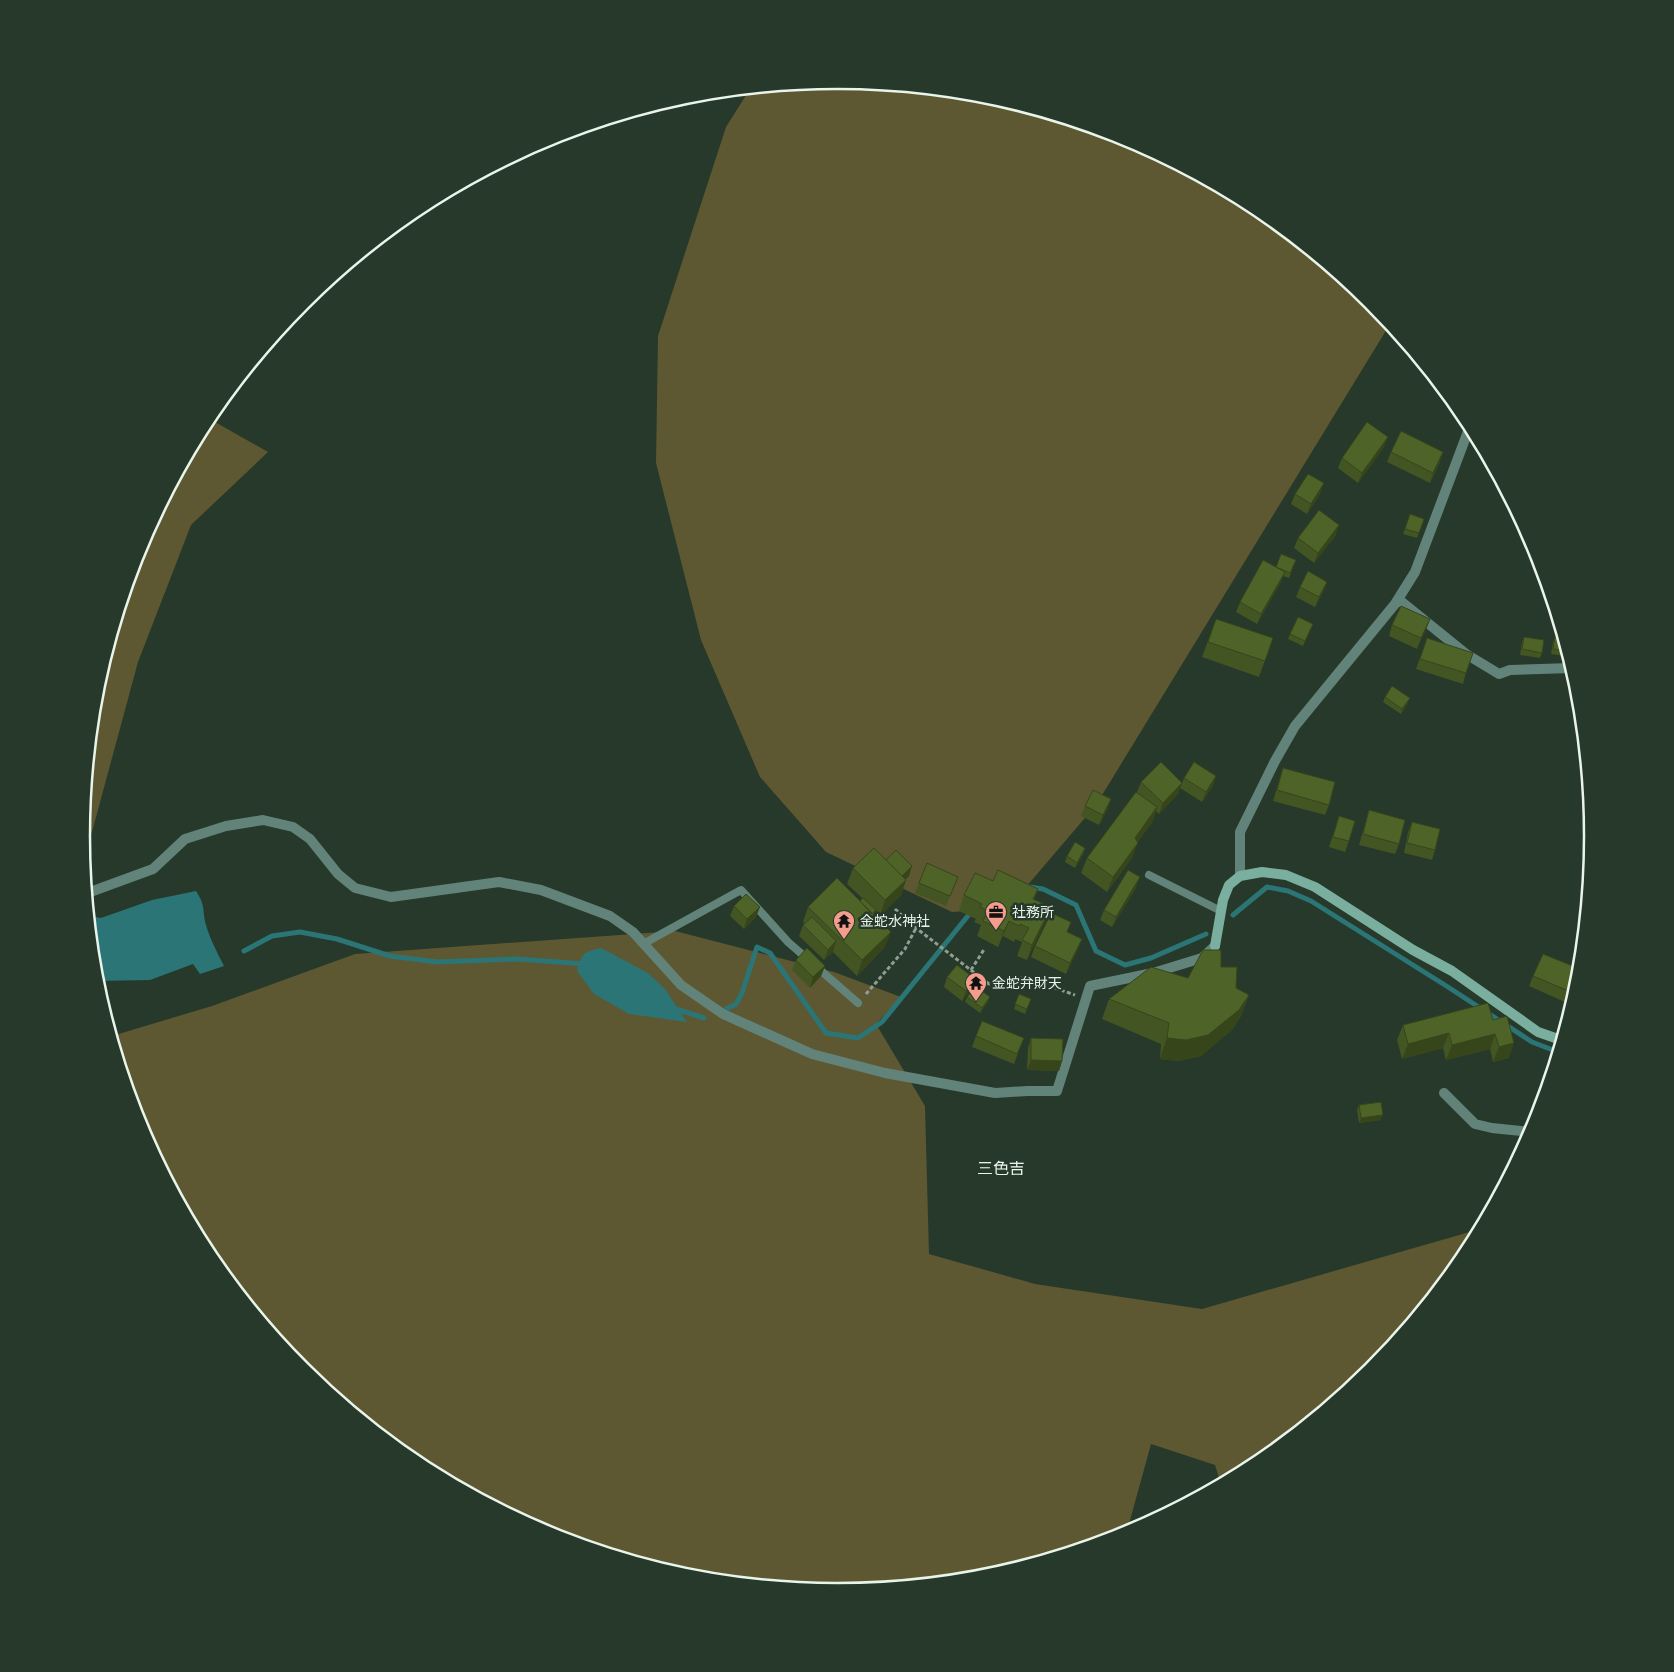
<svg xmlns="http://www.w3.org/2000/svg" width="1674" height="1672" viewBox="0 0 1674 1672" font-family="Helvetica,'Noto Sans JP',sans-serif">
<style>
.green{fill:#5d5832}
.water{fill:#2b7576}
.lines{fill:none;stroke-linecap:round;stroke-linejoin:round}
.stream{stroke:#2b7576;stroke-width:5}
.path{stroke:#8f9e92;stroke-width:3;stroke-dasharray:4 2.5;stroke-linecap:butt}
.lane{stroke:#628379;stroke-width:8}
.street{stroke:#628379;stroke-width:10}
.secondary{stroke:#7aaf9f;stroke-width:10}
.wall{fill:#435522}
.shaded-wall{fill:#37451b}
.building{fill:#4e6327;stroke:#37451b}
.labels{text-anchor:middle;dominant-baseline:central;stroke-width:5;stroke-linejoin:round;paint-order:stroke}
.poi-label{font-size:14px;fill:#e9f4ea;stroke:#26392a;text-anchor:start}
.quarter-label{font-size:16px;fill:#e9f4ea;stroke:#26392a}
.rim{fill:none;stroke:#e9f4ea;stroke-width:2.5}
</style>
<rect width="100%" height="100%" fill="#26392a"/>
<path class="green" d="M837,80L985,95L1127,138L1257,208L1372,302L1390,324L1096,805L1008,908L952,912L826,852L760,777L701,640L656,463L658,336L726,127L750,89Z
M208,418L268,452L191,525L138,662L92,832L82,843L81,836L96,688L139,546Z
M675,931L834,972L901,997L876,1024L925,1106L929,1254L1035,1284L1202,1309L1480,1229L1465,1256L1371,1371L1257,1465L1221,1484L1215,1465L1151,1444L1126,1535L984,1578L837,1592L689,1577L547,1534L417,1464L302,1370L208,1256L138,1125L112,1036L212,1006L355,954Z"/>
<path class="water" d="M196,891C206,906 202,910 206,925C210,939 217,952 224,966L200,974L193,964L150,980L95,981L89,916L101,918L152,900Z
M601,948L648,973L665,989L687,1022L629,1014L594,994L577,971C582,953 583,952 601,948Z"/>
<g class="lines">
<path class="stream" d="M1030,887L1043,889L1076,905L1096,951L1125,965L1151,958L1206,934
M1233,915L1267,887L1288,891L1311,901L1448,987L1532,1042L1558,1052
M244,951L272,936L300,932L337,939L390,956L437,962L518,959L585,964
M673,1008L704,1018
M726,1009L736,1004L742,993L757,947L770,953L826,1033L858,1038L882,1022L971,912"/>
<path class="path" d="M895,909L916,928L989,984L1023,977L1075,995
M971,970L985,948
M866,994L905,949L916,928"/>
<path class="lane" d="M1149,875L1221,911
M643,944L741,890L788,942L858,1003"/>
<path class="street" d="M1398,599L1466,654L1499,674L1510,670L1572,668
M1240,876V832L1275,761L1295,726L1395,604L1415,572L1467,434L1473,430
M86,891H93L153,869L185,839L226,826L263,820L293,827L310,839L338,874L355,888L391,897L499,882L541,890L610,916L633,932L681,985L723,1014L812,1054L885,1073L995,1093L1027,1091H1057L1090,986L1153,973L1202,958L1215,946
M1444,1093L1475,1124L1492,1128L1532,1132"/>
<path class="secondary" d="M1215,946L1223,900L1229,885L1240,876L1262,872L1286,875L1315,887L1413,950L1452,971L1538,1032L1561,1040"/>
</g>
<path class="wall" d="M1384,447L1358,483L1338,468L1342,458Z
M1391,452L1440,462L1430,483L1387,462Z
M1295,494H1320L1307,514L1291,504Z
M1410,514L1424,519L1417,538L1403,534Z
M1336,535L1314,563L1294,548L1298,538Z
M1296,560L1289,578L1283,576L1281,582L1257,624L1236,612L1240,602L1276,567Z
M1327,582L1323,592L1315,607L1296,597L1300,587Z
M1216,619L1273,638L1259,677L1202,657Z
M1430,619L1417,649L1389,636L1392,625Z
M1311,629L1303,646L1288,639L1290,634Z
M1524,637L1542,653L1540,658L1520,655L1522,642Z
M1555,637L1567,650L1565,656L1551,654L1553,642Z
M1427,638L1466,673L1463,684L1416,669Z
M1385,697L1408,703L1401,714L1383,702Z
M1283,768L1329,805L1325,815L1273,801Z
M1184,778L1213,786L1202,802L1180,788L1178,794L1159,814L1156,811L1152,823L1137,842L1132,858L1107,892L1081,873L1087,858L1139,794L1137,792L1141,782L1182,783Z
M1111,799L1107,810L1099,825L1081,816L1085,806Z
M1369,810L1399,844L1395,854L1359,845Z
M1339,816L1349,841L1345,852L1329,847Z
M1412,822L1435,850L1432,860L1404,853L1408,832Z
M1085,848L1084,853L1075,868L1065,862L1067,856Z
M886,860L909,876L906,879L901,895L880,916L875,911L874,915L885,947L857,976L833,952L824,960L799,936L803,925L805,924L803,922L808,907L860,901L862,898L847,884L853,868Z
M993,881L1038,889L1034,899L1045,922L1027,960L1017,956L1022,942L1015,939L1014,942L1003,936L998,947L977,936L981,925L974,922L976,919L959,911L964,895Z
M919,883L954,887L946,906L915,893Z
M1136,888L1112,927L1100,920L1104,910Z
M734,906L756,917L744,929L730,916Z
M1068,932L1082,939L1078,949L1066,974L1031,957L1035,946Z
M796,960L825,966L821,976L810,988L792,970Z
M1221,967L1236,988L1249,995L1241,1016L1232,1030L1201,1056L1179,1061L1160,1059L1161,1044L1102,1019L1109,999L1188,978Z
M1533,976L1577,980L1567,1003L1529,986Z
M947,977L975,979L971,989L962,1001L944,987Z
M1019,994L1031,999L1025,1014L1014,1009Z
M967,997L988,1002L980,1013L965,1002Z
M1493,1020L1509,1058L1493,1062L1490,1049L1446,1060L1443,1048L1402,1059L1397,1040L1403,1025Z
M976,1036L1024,1038L1014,1064L972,1047Z
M1031,1038L1062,1061L1059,1071L1027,1070L1028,1048Z
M1359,1105L1381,1120L1359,1123L1357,1110Z"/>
<path class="shaded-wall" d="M1388,437L1384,447L1358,483L1362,473Z
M1443,452L1440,462L1430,483L1433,473Z
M1324,483L1320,494L1307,514L1311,504Z
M1339,525L1336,535L1314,563L1318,553Z
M1285,572L1281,582L1257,624L1261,614Z
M1327,582L1323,592L1315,607L1319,597Z
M1430,619L1426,630L1417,649L1421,638Z
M1410,698L1408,703L1401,714L1402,709Z
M1216,776L1213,786L1202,802L1206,792Z
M1182,783L1178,794L1159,814L1163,803Z
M1111,799L1107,810L1099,825L1103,815Z
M1157,807L1152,823L1130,853L1135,838Z
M1138,843L1132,858L1107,892L1113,877Z
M1085,848L1084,853L1075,868L1077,863Z
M912,866L909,876L897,888L901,877Z
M1140,877L1136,888L1112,927L1116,917Z
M906,880L901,895L880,916L885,900Z
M760,907L756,917L744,929L747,919Z
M1051,907L1045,922L1027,960L1032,945Z
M1009,921L1003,936L998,947L1004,931Z
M891,932L885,947L857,976L862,960Z
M1082,939L1078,949L1066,974L1070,963Z
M836,941L833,952L824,960L828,950Z
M825,966L821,976L810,988L813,977Z
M975,979L971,989L962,1001L966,991Z
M1249,995L1241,1016L1232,1030L1201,1056L1179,1061L1160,1059L1167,1038Z
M990,997L988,1002L980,1013L982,1008Z
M1449,1033L1443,1048L1402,1059L1408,1044Z
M1495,1034L1490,1049L1446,1060L1452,1045Z
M1514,1043L1509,1058L1493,1062L1499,1047Z
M1031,1060L1062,1061L1059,1071L1027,1070Z
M1383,1115L1381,1120L1359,1123L1361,1118Z"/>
<path class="building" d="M1367,422L1388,437L1362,473L1342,458Z
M1401,431L1443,452L1433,473L1391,452Z
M1308,474L1324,483L1311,504L1295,494Z
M1319,510L1339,525L1318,553L1298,538Z
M1410,514L1424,519L1419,533L1405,529Z
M1281,554L1296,560L1290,573L1276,567Z
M1263,560L1285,572L1261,614L1240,602Z
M1308,571L1327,582L1319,597L1300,587Z
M1401,606L1430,619L1421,638L1392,625Z
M1298,617L1313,624L1305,641L1290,634Z
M1216,619L1273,638L1265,661L1208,642Z
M1524,637L1544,640L1542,653L1522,649Z
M1555,637L1563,638L1567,651L1553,649Z
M1427,638L1473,653L1466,673L1420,659Z
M1392,686L1410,698L1402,709L1385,697Z
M1161,762L1182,783L1163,803L1141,782Z
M1194,762L1216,776L1206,792L1184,778Z
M1283,768L1335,782L1329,805L1277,790Z
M1093,790L1111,799L1103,815L1085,806Z
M1136,792L1157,807L1135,838L1138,843L1113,877L1087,858Z
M1369,810L1405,820L1399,844L1363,834Z
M1339,816L1355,821L1349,841L1333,837Z
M1412,822L1440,829L1435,850L1407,843Z
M1075,842L1085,848L1077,863L1067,856Z
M874,848L906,880L885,900L853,868Z
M896,850L912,866L902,876L886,860Z
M927,863L958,877L950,896L919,883Z
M998,870L1038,889L1033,899L1051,907L1032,945L1022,940L1029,928L1020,924L1019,926L1009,921L1004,931L983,921L988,911L980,907L982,904L964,895L975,873L993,881Z
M1128,870L1140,877L1116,917L1104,910Z
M837,878L891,932L862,960L808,907Z
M746,894L760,907L747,919L734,906Z
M863,898L876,910L872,914L860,901Z
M1051,913L1071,922L1067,932L1082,939L1070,963L1035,946Z
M812,917L836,941L828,950L803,925Z
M807,948L825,966L813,977L796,960Z
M1203,950H1221V967H1237L1236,988L1249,995L1239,1010L1208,1035L1186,1040L1167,1038L1169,1023L1109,999L1151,967L1188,978Z
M1543,954L1580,969V972L1571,992L1533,976Z
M957,965L975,979L966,991L947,977Z
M975,986L990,997L982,1008L967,997Z
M1019,994L1031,999L1027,1009L1015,1004Z
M1488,1003L1493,1020L1507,1016L1514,1043L1499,1047L1495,1034L1452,1045L1449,1033L1408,1044L1403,1025Z
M982,1021L1024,1038L1017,1054L976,1036Z
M1031,1038L1063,1039L1062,1061L1031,1060Z
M1381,1102L1383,1115L1361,1118L1359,1105Z"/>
<defs>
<g id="office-pin" transform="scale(1.125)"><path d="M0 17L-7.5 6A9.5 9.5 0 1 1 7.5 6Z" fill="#f49d8d" stroke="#26392a"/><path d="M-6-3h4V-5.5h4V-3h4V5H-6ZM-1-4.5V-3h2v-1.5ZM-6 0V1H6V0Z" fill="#111"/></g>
<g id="temple-pin" transform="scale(1.125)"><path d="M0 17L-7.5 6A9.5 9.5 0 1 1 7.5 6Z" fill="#f49d8d" stroke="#26392a"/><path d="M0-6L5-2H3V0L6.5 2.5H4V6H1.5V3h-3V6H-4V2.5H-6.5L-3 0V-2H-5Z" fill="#111"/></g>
</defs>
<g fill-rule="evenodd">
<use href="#office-pin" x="996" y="912"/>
<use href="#temple-pin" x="844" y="921"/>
<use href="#temple-pin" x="976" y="983"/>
</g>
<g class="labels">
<g class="poi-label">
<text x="1012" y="912">社務所</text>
<text x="860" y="921">金蛇水神社</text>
<text x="992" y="983">金蛇弁財天</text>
</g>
<g class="quarter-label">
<text x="1001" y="1168">三色吉</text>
</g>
</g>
<path d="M0 0H1674V1672H0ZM90 836a747 747 0 1 1 1494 0a747 747 0 1 1-1494 0Z" fill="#26392a" fill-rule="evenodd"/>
<path class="rim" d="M90 836a747 747 0 1 1 1494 0a747 747 0 1 1-1494 0Z"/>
</svg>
